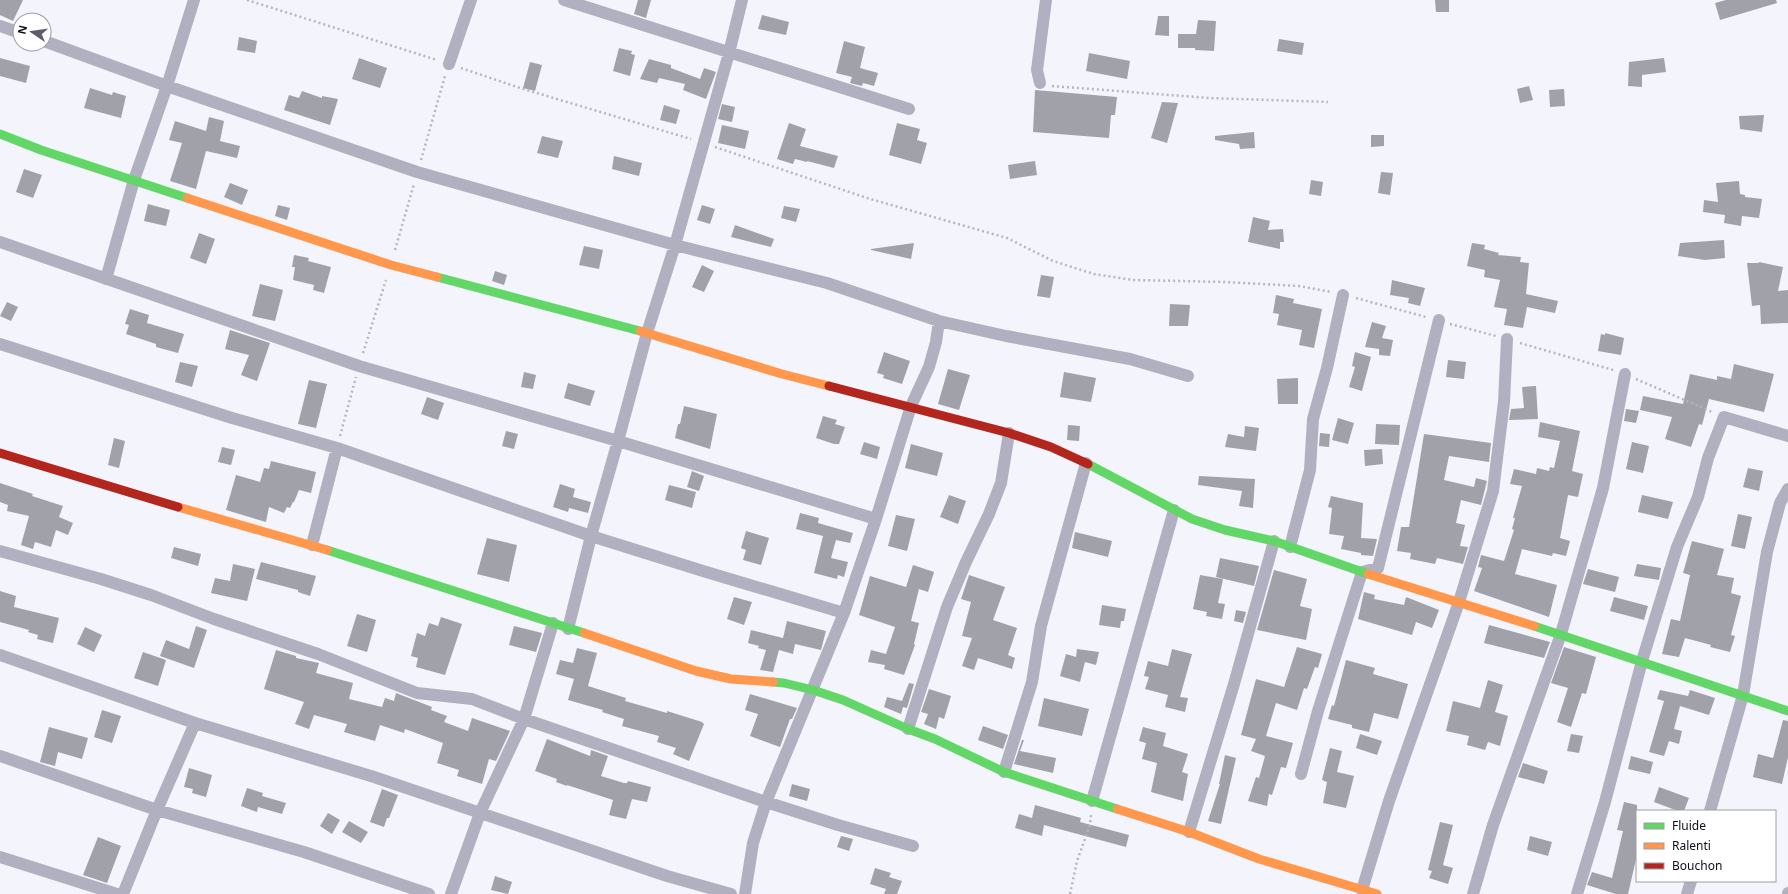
<svg xmlns="http://www.w3.org/2000/svg" width="1788" height="894" viewBox="0 0 1788 894" font-family="'Noto Sans',sans-serif">
<style>
.building{fill:#a1a1aa}
.lines{fill:none;stroke-linecap:round;stroke-linejoin:round}
.path{stroke:#b6b6c1;stroke-width:2.5;stroke-dasharray:2 3;stroke-linecap:butt}
.street{stroke:#b0b0c1;stroke-width:12}
.fast{stroke:#63d668;stroke-width:9}
.slow{stroke:#ff974d;stroke-width:9}
.jam{stroke:#b3261e;stroke-width:9}
</style>
<rect width="100%" height="100%" fill="#f4f4fc"/>
<path class="building" d="M0,0H23L13,21L0,15Z
M638,0H651L646,18L634,14Z
M1435,0H1449V12H1436Z
M1726,0H1776L1777,3L1720,20L1715,3Z
M762,15L789,22L786,35L758,29Z
M1158,16H1169V36L1155,35Z
M1198,20L1216,21L1214,51L1195,50V48H1178V34H1196Z
M239,37L257,41L255,53L237,50Z
M1279,39L1304,43L1302,55L1277,51Z
M844,41L865,47L860,68L878,73L874,86L863,83L862,86L850,83L852,77L836,73Z
M619,48L632,51L631,54L635,55L630,76L613,71Z
M1089,53L1130,61L1127,79L1086,71Z
M0,58L30,66L26,83L0,76Z
M359,58L387,68L380,88L352,79Z
M1664,58L1666,72L1642,75V87L1628,86L1629,62Z
M649,59L671,65V68L700,79L704,68L716,72L706,99L683,90L685,84L659,78L657,83L640,79Z
M530,62L542,65L535,91L523,88Z
M1529,86L1533,100L1520,103L1517,89Z
M90,88L112,95L113,92L126,96L121,118L84,108Z
M1564,89L1565,106L1550,107L1549,90Z
M1035,90L1117,97L1115,115H1111L1109,138L1033,132Z
M302,91L322,98V96L338,99L330,125L284,110L289,95L299,98Z
M1162,102L1178,103L1167,143L1151,138Z
M722,104L735,107L732,122L718,119Z
M664,105L680,110L676,124L660,120Z
M1764,115L1762,132L1740,129L1739,116Z
M209,117L224,121L220,141L240,146L237,158L206,151L196,189L170,181L182,143L169,140L175,121L206,131Z
M789,123L806,129L800,146L838,156L834,168L807,161V162L795,159L793,164L777,159Z
M897,123L920,129L917,140L927,143L921,164L889,155Z
M722,125L749,131L745,149L718,143Z
M1254,132L1255,148L1240,149L1239,144L1215,140V136Z
M1371,135H1384V146L1371,147Z
M542,136L563,141L558,158L537,153Z
M614,156L642,163L639,176L612,169Z
M1035,161L1037,175L1010,179L1008,165Z
M24,169L42,175L33,198L16,192Z
M1381,172L1393,173L1390,195L1378,193Z
M1311,180L1323,182L1321,196L1309,194Z
M1739,181L1740,194L1745,195V197L1762,199L1759,218L1742,216L1741,226L1724,223L1725,215L1703,212L1704,200L1718,202L1716,183Z
M230,183L248,190L242,205L224,197Z
M148,204L170,210L166,226L144,221Z
M278,205L290,208L287,220L275,216Z
M702,205L715,209L710,224L697,220Z
M784,206L800,209L796,222L781,218Z
M1253,217L1270,221L1268,230L1283,229L1284,242H1280V249L1248,242Z
M735,225L774,239L771,247L731,237Z
M199,233L215,239L206,264L190,258Z
M1724,240L1725,258L1705,260L1678,256L1680,243Z
M914,243L911,259L871,250V249Z
M1472,243L1485,245L1484,249L1499,253L1498,255L1521,257L1520,262L1529,263L1526,294L1558,301L1555,313L1527,307L1523,328L1504,325L1507,309L1494,307L1500,280L1484,277L1485,270L1467,266Z
M584,246L603,250L599,269L579,265Z
M294,255L309,258L308,261L331,267L324,293L313,290L314,285L293,280L295,267H292Z
M1759,262L1783,267L1778,291L1788,290V323L1761,324L1760,305L1752,306L1747,263H1759Z
M702,265L714,271L704,292L692,287Z
M495,271L507,275L504,285L492,281Z
M1041,275L1054,277L1050,298L1037,296Z
M1392,280L1425,288L1420,306L1408,303L1409,298L1390,295Z
M260,284L283,290L275,321L252,316Z
M1276,295L1294,299L1293,303L1322,309L1314,348L1299,345L1302,330L1277,325L1279,314L1273,313Z
M7,302L18,307L11,321L0,316Z
M1170,304L1190,305L1188,326H1169Z
M130,309L149,315L147,323L184,334L178,353L156,347V344L126,334L129,325L125,324Z
M1372,322L1386,326L1382,338L1393,340L1390,356L1379,355V349L1365,347Z
M230,330L270,343L257,381L241,375L249,355L225,349Z
M1605,333L1624,338L1621,355L1598,351L1601,334L1605,335Z
M884,352L910,361L902,384L883,378L884,375L877,373Z
M1355,352L1371,357L1362,391L1349,387L1355,367L1352,366Z
M1448,360L1466,362L1464,379L1446,377Z
M180,362L198,366L192,387L175,382Z
M1734,364L1774,374L1764,412L1709,399L1702,425L1699,424L1691,447L1665,439L1672,417L1640,410L1643,396L1683,404L1690,374L1717,380V376L1731,379Z
M948,369L970,375L959,410L938,404Z
M524,372L536,375L533,389L521,387Z
M1064,372L1096,378L1091,402L1060,397Z
M1298,378V404H1278L1277,379Z
M309,380L327,384L316,428L298,424Z
M568,383L595,391L590,406L564,398Z
M1536,386L1538,419L1509,420L1511,409L1524,408L1522,387Z
M427,397L444,403L438,420L421,414Z
M684,406L717,414L710,449L675,438L678,424H680Z
M1626,409L1639,411L1636,423L1624,421Z
M823,416L837,420L835,424L845,427L839,444H834L816,438Z
M1338,418L1354,423L1348,444L1332,440Z
M1540,422L1580,431L1572,471L1583,474L1578,497L1568,495L1560,538L1570,541L1566,556L1553,553L1552,556L1522,549L1515,574L1557,585L1549,617L1474,591L1482,568L1478,567L1481,555L1504,561L1514,530L1512,529L1515,518H1513L1522,486L1510,484L1514,469L1536,474L1537,468L1549,471L1550,467L1554,468L1560,441L1538,437Z
M1376,424L1400,425L1399,445L1375,444Z
M1068,425L1080,426L1079,441L1067,440Z
M1245,426L1259,428L1256,451L1225,447L1228,434L1244,437Z
M506,431L518,434L514,449L502,446Z
M1320,433L1330,434L1329,447L1319,446Z
M1424,434L1491,443L1489,462L1449,456L1444,480L1474,487L1476,478L1487,481L1481,505L1461,500L1456,523L1465,525L1460,546L1468,547L1463,564L1437,558L1435,564L1410,559L1411,553L1397,551L1401,527H1409Z
M114,438L125,441L119,468L108,465Z
M864,442L880,447L877,459L860,454Z
M1632,442L1649,446L1643,473L1626,469Z
M911,444L943,453L937,476L905,468Z
M222,447L235,450L231,465L218,462Z
M1382,449L1383,464L1365,466L1364,450Z
M271,461L316,472L311,493L299,490L294,502H293L290,508L287,507L284,513L269,507L266,522L226,510L236,475L260,482L264,468L269,469Z
M1748,468L1763,471L1759,491L1743,487Z
M692,471L704,476L699,491L687,487Z
M1199,476L1255,479L1253,508L1239,506L1242,491L1198,485Z
M0,483L33,494L32,496L63,506L59,517L73,523L68,535L56,530L51,547L35,542L33,549L21,545L29,516L7,511L8,505L0,502Z
M560,484L575,489L573,497L591,502L588,513L569,508L568,512L553,507Z
M669,485L696,492L692,508L665,500Z
M949,495L966,501L958,524L940,517Z
M1642,495L1673,502L1668,519L1638,512Z
M1331,496L1363,503L1361,538L1377,539L1373,556L1361,555V553L1341,549L1344,536L1329,534L1332,508L1328,507Z
M800,513L819,518L818,523L853,533L850,543L836,540L831,558L848,562L844,577L838,575L837,579L814,573L823,536L796,529Z
M1738,514L1752,517L1745,549L1731,546Z
M896,515L915,519L907,551L888,546Z
M746,531L769,538L761,565L743,560L746,550L741,548Z
M1075,532L1112,541L1108,557L1072,548Z
M487,538L517,545L509,582L477,574Z
M1692,541L1724,549L1717,575L1734,578L1731,593L1741,596L1731,635L1735,636L1730,652L1710,647L1711,645L1685,638L1679,657L1662,654L1671,619L1680,621L1690,575L1683,573Z
M174,547L201,554L198,566L171,558Z
M1220,558L1259,566L1254,586L1216,577Z
M261,562L316,576L310,596L298,592V590L256,579Z
M233,564L255,569L247,601L211,593L215,578L230,581Z
M1637,564L1661,568L1659,580L1634,576Z
M913,565L934,572L928,592L919,589L911,621L919,623L914,644L915,645L904,675L884,669L885,665L868,662L871,650L886,654L895,627L859,615L870,576L906,587Z
M1588,569L1619,577L1615,592L1583,584Z
M1274,570L1307,579L1300,606L1312,609L1306,640L1257,630Z
M969,575L1005,587L993,620L1017,628L1008,655L1015,658L1012,669L978,658L974,670L962,666L972,638L962,636L971,602L961,599Z
M1200,575L1223,579L1218,603L1225,604L1222,619L1206,616L1207,612L1193,609Z
M0,591L16,596L14,607L59,618L53,643L37,639L38,635L28,632L29,630L0,622Z
M1364,592L1375,595L1374,599L1404,605L1406,597L1439,610L1432,628L1416,622L1412,635L1358,619Z
M734,597L752,602L744,625L727,619Z
M1614,597L1648,606L1644,620L1610,611Z
M1102,605L1126,609L1124,621H1121L1120,628L1099,625Z
M1236,610L1246,612L1243,623L1234,621Z
M357,614L376,620L367,652L347,646Z
M441,617L462,624L445,675L416,667L418,658L411,656L417,633L425,636L429,623L438,626Z
M787,621L826,631L821,650L795,644L793,654L779,650L773,672L760,670L766,650L758,648L759,646L748,643L751,630L783,638Z
M1489,625L1550,642L1544,658L1484,643Z
M196,626L207,630L194,668L160,656L166,640L189,649Z
M514,626L542,633L536,652L509,645Z
M85,627L102,635L94,652L77,644Z
M1297,647L1322,654L1318,668L1315,667L1307,689L1304,688L1297,710L1276,703L1266,736L1293,743L1286,768L1281,767L1272,795L1269,794L1267,806L1248,801L1256,777L1259,778L1265,756L1251,751L1256,739L1241,735L1256,679L1284,687Z
M1564,647L1596,657L1586,694L1582,693L1571,727L1557,722L1568,688L1551,683Z
M577,648L597,653L588,686L626,698L625,701L667,713V711L702,722L704,724L689,761L673,754L676,748L657,742L659,736L622,726L624,719L602,712L603,710L568,700L574,679L556,674L560,660L573,663Z
M1077,649L1099,652L1096,665L1085,662L1080,682L1060,676L1066,654L1076,657Z
M1172,649L1192,654L1180,697L1188,698L1185,712L1165,707L1168,695L1145,689L1149,677L1144,676L1148,661L1168,666Z
M276,650L296,656V658L319,663L316,673L353,683L349,699L382,707L385,698L394,701L396,693L432,707L431,710L447,716L444,722L468,731L472,718L510,731L496,761L489,759L482,784L457,776L459,770L437,763L443,743L405,729L404,733L380,725L375,741L344,732L347,724L314,715L309,729L295,724L304,702L264,689Z
M143,652L166,660L158,686L134,678Z
M1346,660L1375,668L1373,674L1408,684L1398,719L1374,713L1369,732L1352,728V725L1328,719L1332,705L1334,706Z
M1488,680L1503,685L1495,712L1508,716L1500,746L1488,742L1485,750L1467,745L1469,736L1446,731L1453,701L1480,708Z
M909,683L914,684L907,708L903,707L901,714L884,707L887,697L902,701Z
M929,689L951,696L944,719L939,717L936,729L924,724L928,714L921,712Z
M1660,690L1688,696L1690,690L1715,698L1709,715L1680,706L1674,729L1682,731L1679,744L1669,741L1664,756L1649,752L1664,701L1657,699Z
M750,694L797,708L792,719H790L780,747L750,736L758,714L745,710Z
M1044,698L1089,709L1082,736L1038,726Z
M102,710L121,716L112,743L94,737Z
M1783,720L1788,721V757L1782,784L1753,777L1758,754L1773,758Z
M983,726L1008,735L1003,749L978,740Z
M49,727L88,738L82,759L58,752L55,766L40,762Z
M1143,727L1166,733L1163,746L1188,754L1182,772L1188,774L1183,801L1151,792L1157,763L1142,759L1146,743L1139,741Z
M1360,734L1382,741L1377,755L1356,748Z
M1571,734L1583,736L1579,753L1567,751Z
M547,739L590,756L591,750L608,756L601,776L624,783H627L628,781L651,787L647,802L632,799L626,819L609,815L613,800L567,785V786L556,782L557,779L535,771Z
M1022,740H1024L1020,751L1056,758L1053,773L1014,764Z
M1330,748L1342,751L1337,772L1354,776L1346,808L1323,803L1327,782L1322,780Z
M1225,755L1236,758L1221,824L1208,821L1220,784H1219Z
M1631,756L1653,762L1650,774L1628,769Z
M1523,763L1548,771L1544,784L1518,777Z
M189,768L212,775L206,797L192,793L193,789L184,787Z
M792,784L810,789L807,801L789,796Z
M1659,787L1689,798L1684,811H1678L1654,802Z
M247,788L263,793L262,796L286,803L282,814L258,807L257,812L241,806Z
M382,789L398,795L389,818H387L384,827L370,822Z
M1624,802L1637,805V855L1628,894H1616L1587,885L1592,872L1612,878L1623,831L1617,830Z
M1035,805L1081,818L1080,822L1129,835L1126,847L1044,825L1042,836L1015,828L1019,814L1032,818Z
M328,813L340,820L332,834L320,826Z
M349,821L368,832L361,843L342,832Z
M1440,822L1453,825L1443,865L1453,868L1448,884L1429,878L1432,871L1428,870Z
M841,836L853,839L849,851L837,847Z
M1530,836L1552,842L1548,856L1527,850Z
M98,837L121,846L107,883L83,875Z
M875,868L891,873L889,877L902,881L897,894H884L886,889L870,884Z
M495,876L512,882L508,894L491,890Z"/>
<g class="lines">
<path class="path" d="M247,0L437,60
M461,68L520,88L691,139
M1052,86L1209,98L1328,102
M715,147L867,198L1007,238L1053,261L1094,274L1133,280L1225,282L1299,286L1331,292
M421,160L445,76
M395,250L414,184
M1356,298L1426,317
M1450,324L1496,336
M1520,343L1613,370
M363,353L386,280
M1636,379L1712,412
M340,436L356,377
M1070,894L1077,861L1090,825L1091,815"/>
<path class="street" d="M564,0L909,109
M0,26L20,33
M44,41L167,86L417,172L675,245L827,283L939,321L1006,336L1130,359L1188,376
M449,64L471,0
M1040,83L1037,70L1046,0
M0,242L359,366L618,441L876,519
M106,279L134,180L167,86L194,0
M0,344L232,418L337,448L591,536L703,571L844,613
M312,545L337,448
M1290,547L1310,470L1313,419L1327,368L1343,295
M0,551L101,579L151,595L214,619L318,654L417,693L472,699L524,719L766,802L838,825L913,846
M568,629L591,536L618,441L647,333L675,245L729,53L742,0
M0,655L195,723L371,776L667,876L731,894
M908,729L947,607L966,562L989,514L1001,483L1009,433
M0,756L157,810L304,852L429,894
M1004,772L1032,682L1041,626L1086,463
M1301,774L1318,711L1362,572L1378,568L1439,320
M1092,801L1174,510
M1710,811L1743,695L1767,552L1780,503L1788,489
M1189,832L1234,684L1274,541
M0,857L117,894
M1362,890L1389,801L1459,602L1493,491L1504,402L1507,339
M123,894L157,810L195,723
M451,894L480,813L524,719L553,623
M745,894L753,843L766,802L844,613L876,519L911,406L929,367L936,342L939,321
M1473,894L1493,825L1561,634L1603,488L1625,374
M1577,894L1605,802L1642,661L1677,547L1698,497L1708,458L1724,417L1788,436
M1687,894L1691,881
M1788,894V893"/>
<path class="fast" d="M0,134L41,150L187,198
M437,277L640,331
M1088,464L1192,519L1225,530L1274,541L1368,574
M327,550L584,633
M1534,626L1788,711
M773,682L784,683L813,690L843,700L908,729L935,739L1004,772L1117,809"/>
<path class="slow" d="M187,198L391,265L437,277
M640,331L782,374L829,386
M178,507L327,550
M1368,574L1534,626
M584,633L696,671L731,679L773,682
M1117,809L1189,832L1259,859L1377,894"/>
<path class="jam" d="M829,386L1009,433L1051,447L1088,464
M0,453L178,507"/>
</g>
<rect x="1636" y="810" width="140" height="72" fill="#ffffff" stroke="#9e9ea3"/>
<rect x="1644" y="823" width="20" height="6" fill="#63d668" stroke="#9e9ea3"/>
<text x="1672" y="830" font-size="12" fill="#0d0d18">Fluide</text>
<rect x="1644" y="843" width="20" height="6" fill="#ff974d" stroke="#9e9ea3"/>
<text x="1672" y="850" font-size="12" fill="#0d0d18">Ralenti</text>
<rect x="1644" y="863" width="20" height="6" fill="#b3261e" stroke="#9e9ea3"/>
<text x="1672" y="870" font-size="12" fill="#0d0d18">Bouchon</text>
<g transform="translate(32 32) rotate(283)"><circle r="19" fill="#ffffff" stroke="#9e9ea3"/>
<path d="M0-3L7 15L0 10L-7 15Z" fill="#5e5e68"/>
<text y="-6" font-size="11" font-weight="bold" text-anchor="middle" fill="#0d0d18">N</text>
</g>
</svg>
